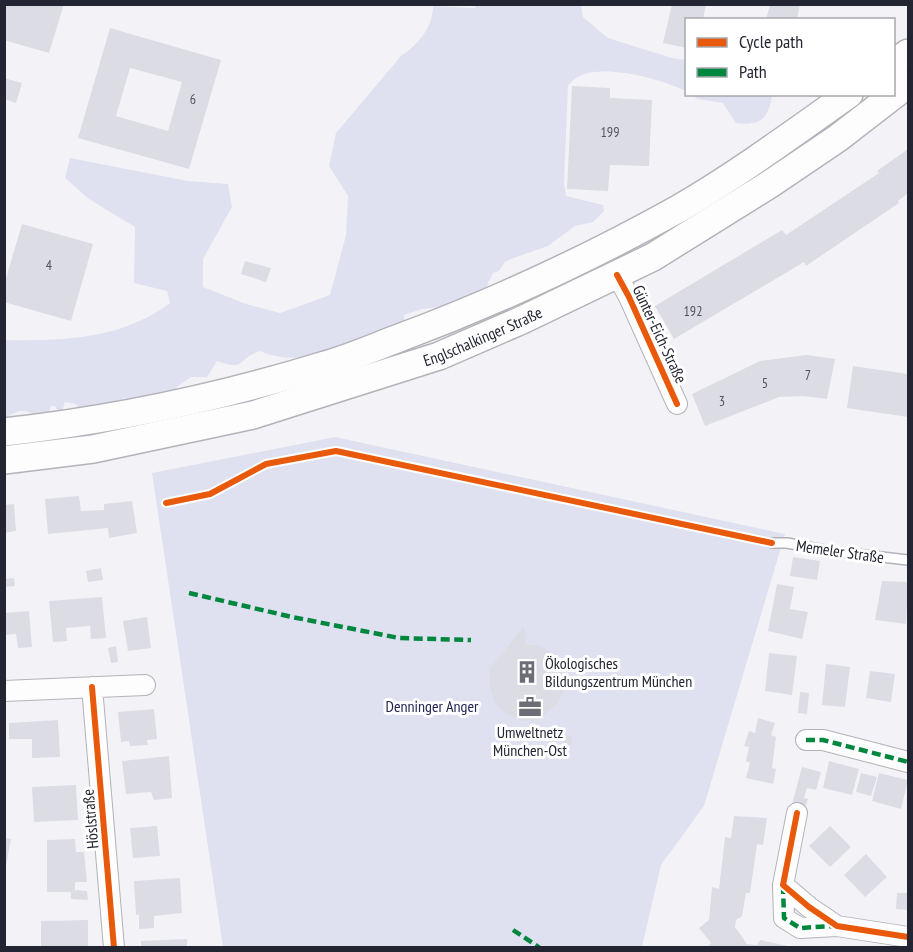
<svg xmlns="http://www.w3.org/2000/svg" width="913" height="952" viewBox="0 0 913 952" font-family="'PT Sans Narrow',sans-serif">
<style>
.green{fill:#dfe1f0}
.building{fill:#dcdce5;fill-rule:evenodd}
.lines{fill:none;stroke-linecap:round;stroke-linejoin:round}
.service-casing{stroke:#b2b2ba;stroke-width:12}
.minor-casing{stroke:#b2b2ba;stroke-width:22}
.secondary-casing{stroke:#b2b2ba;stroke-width:30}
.service{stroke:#fdfdfe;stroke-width:9}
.minor{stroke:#fdfdfe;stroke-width:20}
.secondary{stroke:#fdfdfe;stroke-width:27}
.quiet{stroke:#00873e;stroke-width:4.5;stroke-dasharray:9 4.5;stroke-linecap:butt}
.cycleway-casing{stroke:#fff;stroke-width:10}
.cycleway{stroke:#e8590c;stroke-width:6}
.labels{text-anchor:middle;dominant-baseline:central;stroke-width:6;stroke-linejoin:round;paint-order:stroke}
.number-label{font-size:14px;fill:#51535f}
.street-label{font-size:16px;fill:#232532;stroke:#fff}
.poi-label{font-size:16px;fill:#232532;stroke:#fff;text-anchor:start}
.park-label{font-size:16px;fill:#232553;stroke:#fff}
</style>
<rect width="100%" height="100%" fill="#f3f3f7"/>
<path class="green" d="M477,4L581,5L583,17L608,38L672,58L686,60V91C660,79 613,66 584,74C578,76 572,81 568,85L564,183L566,196L603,205L604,211L593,222L575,226L548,246L511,259L505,262L499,271L493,273L486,288L474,300L453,306L422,309L404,315L405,323L376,336L367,335L361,344C328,353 293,366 260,351C237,358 247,372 217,361L207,377H191L177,387L166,399L143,401L123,398L115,406L79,412L76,404L65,402L62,412L57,410L55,406H51L48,416C26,415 28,404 5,418V340C62,341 123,339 170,303L167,291L134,283L135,227L89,199L65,178L70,158L188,181L228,184L232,207L203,259V287L246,304L280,313L330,295L346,235L348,196L329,166L336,133L401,56C418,45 433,27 433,6L475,8Z
M691,95L772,94V95C769,119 760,126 736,123L723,103L698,99Z
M335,437L785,534L704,806L661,865L642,947H223L152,473Z"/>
<path class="building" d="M4,4H64L49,53L4,40Z
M672,4H706L703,20H686V48L663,43Z
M770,4H800L797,20H766Z
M110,28L221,60L189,169L78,138ZM130,68L182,82L168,131L116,116Z
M4,78L22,83L16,103L4,99Z
M572,86L610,88V98L652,100L649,166L610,165L608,191L567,189Z
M908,149V193L898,201L899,203L806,266L804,262L674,339L655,306L782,230L786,235L879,173L877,171Z
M22,224L93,244L71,321L4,302V285Z
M245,261L271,268L266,282L241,274Z
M807,355L835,359L827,399L803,396L779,397L705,426L692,394L760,361Z
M853,366L908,374V417L847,408Z
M79,496L81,511L104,510V504L132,501L137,533L109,538L108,528L48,534L45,499Z
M14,504L16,531L4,533V505Z
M793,557L820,561L817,580L790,576Z
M101,568L103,580L88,582L86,571Z
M14,578L15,586L4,587V579Z
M882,581L908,582L906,624L875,620Z
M777,584L794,587L790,609L808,612L802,639L768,631Z
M102,597L106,638L91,639L90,626L66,628L67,641L53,642L49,601Z
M29,611L32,647L18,648L16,634L5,635V613Z
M147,617L151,648L128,651L123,621Z
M524,627L526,645H538L551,652L560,661L564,676V690L558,703L538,720L522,721L509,715L495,704L490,686V668Z
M116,646L118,662L111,663L108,648Z
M769,653L797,656L792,695L765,691Z
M826,664L850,667L845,707L822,705Z
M870,671L895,674L891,702L866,698Z
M800,692L809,693L807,714L798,713Z
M154,709L157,739L147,740L148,745L130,746L129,741L121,742L118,712Z
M758,718L775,723L771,735L776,737L772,768L776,769L773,784L746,778L750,763L746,761L749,747L744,746L749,731L755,733Z
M58,720L60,757L32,758V739H9V723Z
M564,735L572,736L571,745L563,744Z
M169,756L172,798L154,800L151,792L126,794L122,761Z
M829,761L859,769L852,795L823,788Z
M802,767L821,772L816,790L807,788L804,798L808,799L805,808L792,804Z
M861,773L877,777L871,796L856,792Z
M879,773L908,780L901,809L872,801Z
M76,785L78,820L34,822L32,787Z
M734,816L767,818L763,845L757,844L750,893H746L742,916L736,920L735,927L747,944L757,945L760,940L798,948H706L711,943L699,928L709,920L712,887L719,889L725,837L731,838Z
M157,826L160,856L133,858L130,828Z
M830,826L851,847L830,867L809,846Z
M4,838L11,839L6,866H4Z
M75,839L76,852H84L87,882H75V890L87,891L88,900L71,899V892H47V840Z
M866,854L887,877L865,897L844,875Z
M180,878L182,913L154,916V928L139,929V914L136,915L134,881Z
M897,893H908V910L896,909Z
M88,920V948H41V921Z
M187,939V948H141V941Z"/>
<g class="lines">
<g class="service-casing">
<path id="service" d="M772,543H787L829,551L908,560"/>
</g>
<g class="minor-casing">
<path id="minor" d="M617,275L629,297L677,404
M92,687L114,948
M4,691L145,685
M806,740H823L908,762
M797,813L783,885L809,907L837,926L908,937
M783,885L784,918L800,928L837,926"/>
</g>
<g class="secondary-casing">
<g id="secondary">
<path d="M894,63L908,53"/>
<path d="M4,432C113,420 221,397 325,365C350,358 375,347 399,338C496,302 590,258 680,208C738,174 794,133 849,94"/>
<path id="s1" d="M4,460L93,449L253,415L439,356L522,320L653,257L770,184L838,138L908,84"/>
</g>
</g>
<use href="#service" class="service"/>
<use href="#minor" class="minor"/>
<use href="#secondary" class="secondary"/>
<path class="quiet" d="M189,593L292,617L399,638L471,640
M806,740H823L908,762
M783,885L784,918L800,928L835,926
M513,930L540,948"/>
<g class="cycleway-casing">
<path id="cycleway" d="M617,275L629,297L677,404
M166,503L210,494L266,464L336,451L772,543
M92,687L114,948
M797,813L783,885L809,907L837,926L908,937"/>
</g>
<use href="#cycleway" class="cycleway"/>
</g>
<defs>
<g id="building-bare" transform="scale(1.8)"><path d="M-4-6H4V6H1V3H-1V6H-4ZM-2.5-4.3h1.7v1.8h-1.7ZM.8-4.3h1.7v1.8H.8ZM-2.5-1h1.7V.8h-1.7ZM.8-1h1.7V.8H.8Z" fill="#6c6d77" stroke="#fff" stroke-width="2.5" paint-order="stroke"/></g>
<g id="office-bare" transform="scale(1.8)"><path d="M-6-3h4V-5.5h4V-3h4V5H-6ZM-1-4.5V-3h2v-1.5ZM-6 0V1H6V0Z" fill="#6c6d77" stroke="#fff" stroke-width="2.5" paint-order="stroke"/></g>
</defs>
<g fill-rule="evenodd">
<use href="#building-bare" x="527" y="672"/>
<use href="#office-bare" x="530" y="707"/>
</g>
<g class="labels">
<g class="number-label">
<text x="193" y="99">6</text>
<text x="610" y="132">199</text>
<text x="49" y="265">4</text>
<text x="693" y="311">192</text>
<text x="808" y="375">7</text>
<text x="765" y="383">5</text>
<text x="722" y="401">3</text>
</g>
<g class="street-label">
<text transform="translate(660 334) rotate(65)">Günter-Eich-Straße</text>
<text stroke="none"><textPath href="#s1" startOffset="496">Englschalkinger Straße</textPath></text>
<text transform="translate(840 551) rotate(8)">Memeler Straße</text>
<text transform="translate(90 819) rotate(-95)">Höslstraße</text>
</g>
<g class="poi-label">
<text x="545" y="663">Ökologisches<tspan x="545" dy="18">Bildungszentrum München</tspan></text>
<text x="530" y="732" text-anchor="middle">Umweltnetz<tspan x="530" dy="18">München-Ost</tspan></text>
</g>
<g class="park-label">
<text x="432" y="706">Denninger Anger</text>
</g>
</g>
<rect width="913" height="952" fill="none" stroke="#232532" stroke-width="12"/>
<rect x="685" y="18" width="210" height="78" fill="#ffffff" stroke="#a7a8ad" stroke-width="1.5"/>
<rect x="697" y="38" width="30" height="9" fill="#e8590c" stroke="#a7a8ad" stroke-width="1.5"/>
<text x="739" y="48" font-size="18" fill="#232532">Cycle path</text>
<rect x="697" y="68" width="30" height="9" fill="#00873e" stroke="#a7a8ad" stroke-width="1.5"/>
<text x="739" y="78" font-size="18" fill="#232532">Path</text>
</svg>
